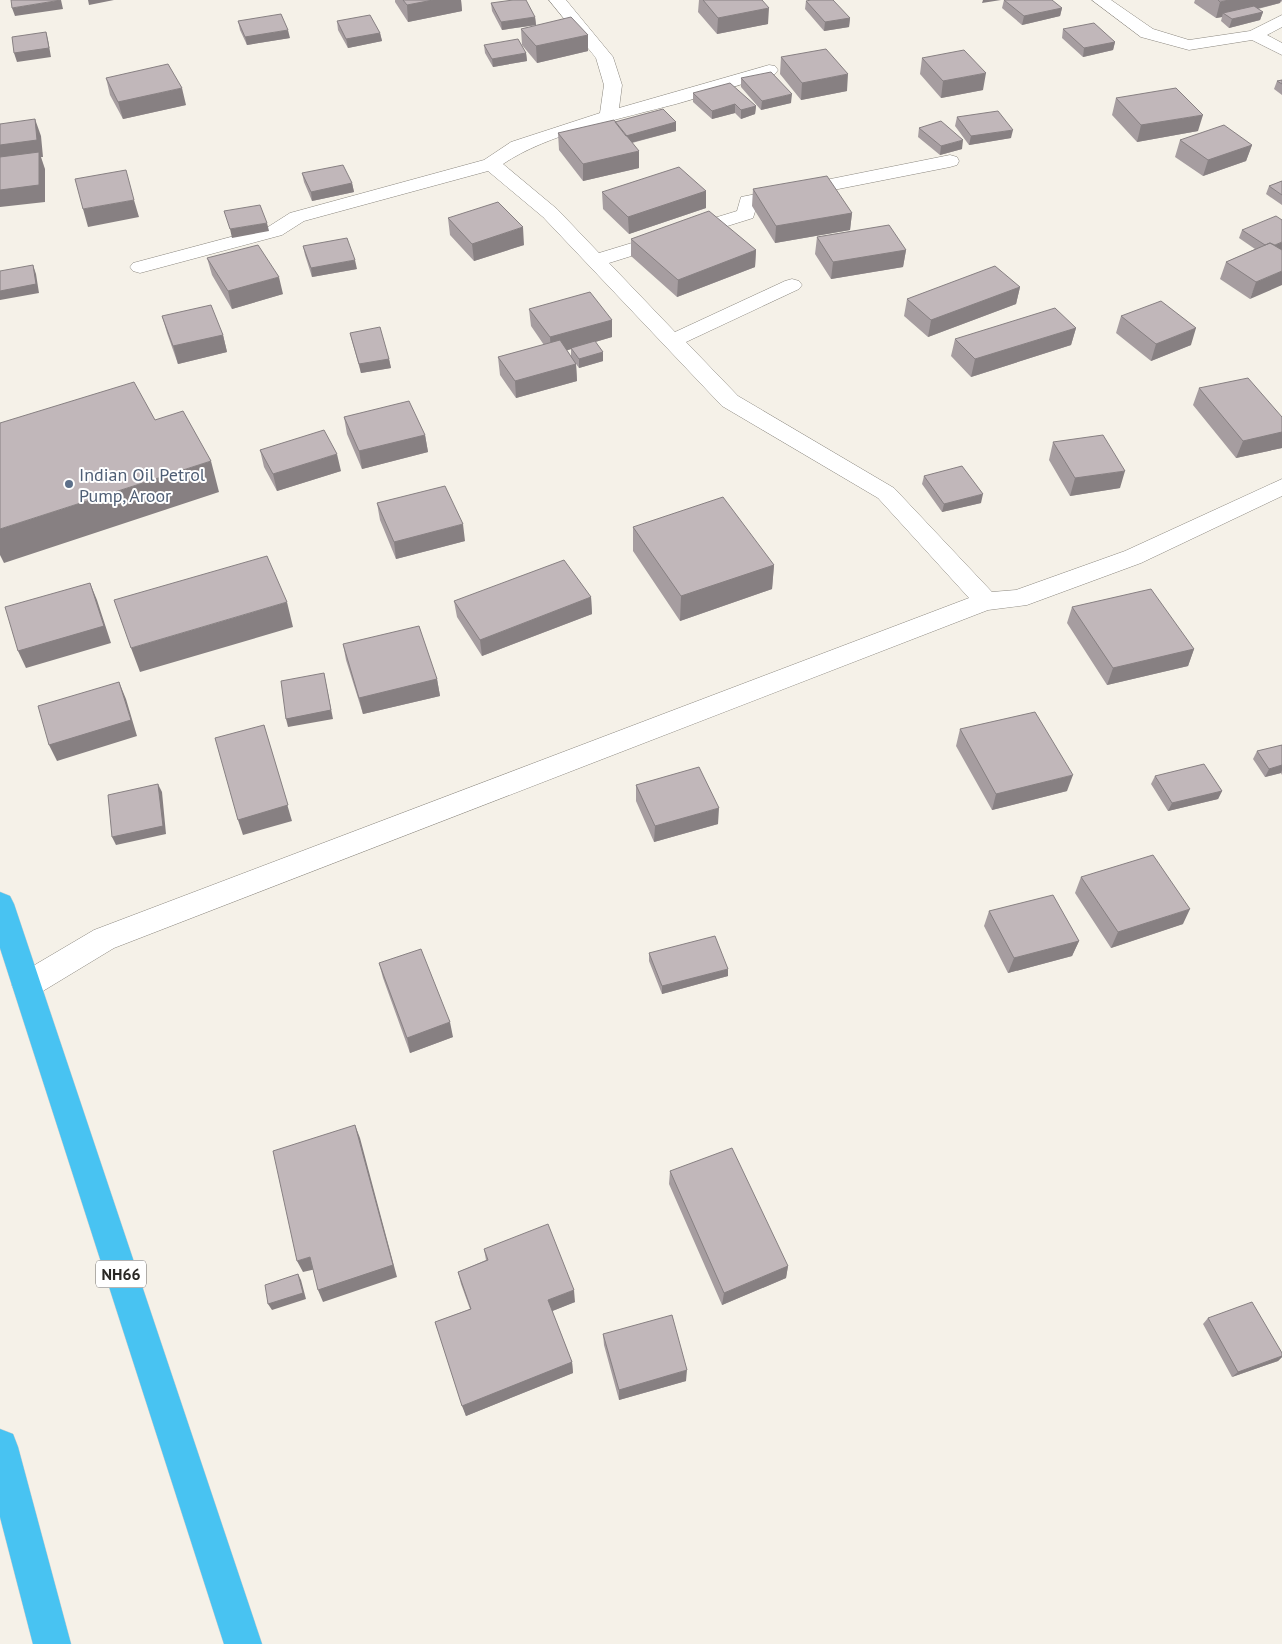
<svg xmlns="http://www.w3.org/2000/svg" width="1282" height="1644" viewBox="0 0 1282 1644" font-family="'PT Sans',sans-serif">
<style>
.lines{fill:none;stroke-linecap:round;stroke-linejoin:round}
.minor-casing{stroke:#8b877f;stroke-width:1}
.trunk-casing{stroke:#d0d0cf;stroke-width:1}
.minor{fill:#fff;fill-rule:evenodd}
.trunk{fill:#48c3f2;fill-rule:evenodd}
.wall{fill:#a69da0}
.shaded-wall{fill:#878082}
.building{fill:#c1b7ba;stroke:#878082}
.service-dot{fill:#5c6f8a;stroke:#fff;stroke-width:2}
.labels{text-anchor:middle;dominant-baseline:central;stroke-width:4;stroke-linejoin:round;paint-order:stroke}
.shield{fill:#fff;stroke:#6a6866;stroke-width:1}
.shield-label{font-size:16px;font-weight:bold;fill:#2a2825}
.service-label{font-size:18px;fill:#4e5e75;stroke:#fff;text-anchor:start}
</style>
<rect width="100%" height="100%" fill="#f5f1e8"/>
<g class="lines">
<g class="minor-casing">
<path id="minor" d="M549,0H566L613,57L622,85L619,108L769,65L775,66L778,70L775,74C742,84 709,95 676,104C623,118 547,134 503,164L557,209L599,253L737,211L741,197L950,155L957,157L959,161L957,165L950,167L757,205L753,218L609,263L675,332L785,281L792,279L799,281L802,285L799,289L686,342L738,396L894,488L992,592L1016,590L1125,551L1282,479V496L1141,563L1027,605L988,610L114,948L38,994L27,998L16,994L12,985L16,976L94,930L969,598L878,498L722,406L543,217L488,171L304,221L282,235L140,273L133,271L130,267L133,263L268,227L290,213L484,160L511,142L600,113L604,85L596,58Z
M1092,0H1111L1153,29L1189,40L1250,31L1282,15V27L1267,35L1282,43V55L1252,40L1189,50L1141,37Z"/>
</g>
<g class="trunk-casing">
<path id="trunk" d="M0,892L10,896L14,904L262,1644H224L0,948Z
M0,1429L13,1434L18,1447L71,1644H33L0,1517Z"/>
</g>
<use href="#minor" class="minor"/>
<use href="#trunk" class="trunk"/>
</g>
<path class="wall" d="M395,0H461L462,11L408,22L395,2Z
M699,0H762L768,24L717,34L698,12Z
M1004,0L1062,8L1060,16L1022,25L1002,8Z
M1195,0H1282V2L1281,1L1280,3L1258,9L1263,12L1260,20L1229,28L1221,21L1222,17L1216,18L1194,3Z
M806,1L850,18L849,27L824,31L805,9Z
M491,3L535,17L536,25L502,30L492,11Z
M238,21L290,38L247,45L240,30Z
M337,21L380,33L382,41L348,48L338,30Z
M521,29L588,35V51L537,63L522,45Z
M1063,29L1115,42L1113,50L1083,57L1062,38Z
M484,45L526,53L527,61L493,67L485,53Z
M781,57L847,91L801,100L780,74Z
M922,58L983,90L941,98L920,74Z
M106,78L186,105L123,119L110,95Z
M741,78L791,103L761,110L741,87Z
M1282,80V95L1274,89L1277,81Z
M693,93L756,106L755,114L741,119L735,113L712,119L693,102Z
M1116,98L1198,131L1137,142L1112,115Z
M957,117L1011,138L969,145L955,126Z
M615,122H676V131L632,143L639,168L583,181L559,150L558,133Z
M919,128L962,149L940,155L918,137Z
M1180,140L1252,145L1246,161L1203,176L1175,157Z
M302,173L352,183L354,192L312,201L304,182Z
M1282,181V205L1266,194L1269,186Z
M753,189L852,213L850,230L775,243L752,206Z
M706,191V208L629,234L603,209L602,192Z
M448,218L524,245L474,261L450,235Z
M1282,220L1250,299L1220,279L1226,262L1255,249L1239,238L1242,230Z
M817,237L906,250L903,267L831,279L815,254Z
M631,239L756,250L755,267L677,297L631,256Z
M303,246L357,269L312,277L305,255Z
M207,258L283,294L232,309L212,275Z
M1020,287L1016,304L928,337L904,316L907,299Z
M529,309L612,320V337L595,342L603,361L579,368L571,357V349L567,350L576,364L577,381L516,398L500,375L498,357L544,345L531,326Z
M162,316L223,335L227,352L178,364L167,333Z
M1121,316L1191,345L1151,361L1116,333Z
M1076,328L1071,345L971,377L951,356L955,339Z
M350,333L389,359L391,368L361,373L352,341Z
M1199,388L1282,417V448L1236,458L1193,405Z
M344,417L425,435L428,452L362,469L347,434Z
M1053,442L1120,488L1070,496L1049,460Z
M260,450L341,471L277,491L264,467Z
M924,476L981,503L942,512L922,484Z
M377,503L465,541L396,559L380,520Z
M633,527L774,565L772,589L680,621L633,551Z
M591,597L592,614L482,656L457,617L454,601Z
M1072,607L1194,649L1188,666L1107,685L1067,623Z
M343,644L437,679L440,696L363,714L346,660Z
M960,729L1067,791L992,810L956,746Z
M1282,745V775L1281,773L1265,777L1253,759L1257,751Z
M1155,776L1222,791L1218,799L1168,811L1151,784Z
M636,785L718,824L654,842L636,801Z
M1081,877L1183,924L1111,948L1075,893Z
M989,911L1079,941L1072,956L1008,973L984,926Z
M649,953L728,976L662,994L649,961Z
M379,963L453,1037L410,1053L383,978Z
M670,1171L788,1266L786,1278L722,1305L669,1184Z
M484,1249L575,1302L552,1311L572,1362L573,1373L466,1416L435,1322L470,1309L461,1284L458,1272L486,1260Z
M1208,1318L1282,1353V1357L1278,1361L1232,1377L1203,1324Z
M603,1334L686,1381L619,1400L604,1345Z"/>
<path class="shaded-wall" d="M61,0L63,9L15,16L12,8Z
M88,0H114L89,5Z
M433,0H461L462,11L408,22L407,5Z
M983,0H1001L982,3Z
M1229,0H1281L1280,3L1227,16L1223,13L1222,17L1216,18L1220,2Z
M769,8L768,24L717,34L718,18Z
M1062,8L1060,16L1022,25L1024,16Z
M1263,12L1260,20L1229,28L1232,19Z
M535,17L536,25L502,30L501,22Z
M850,18L849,27L824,31L825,22Z
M288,30L290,38L247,45L245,37Z
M46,32L48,40L51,57L17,62L14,53Z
M380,33L382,41L348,48L346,39Z
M588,35V51L537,63L536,46Z
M1115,42L1113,50L1083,57L1084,48Z
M526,53L527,61L493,67L492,59Z
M986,73L983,90L941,98L943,81Z
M848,74L847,91L801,100L802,83Z
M182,88L186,105L123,119L118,102Z
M792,94L791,103L761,110L762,101Z
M735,104V113L712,119V111Z
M756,106L755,114L741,119V110Z
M1203,115L1198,131L1137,142L1141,125Z
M35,119L41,136L43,157H41L45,169V202L0,207V145Z
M676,122V131L626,144V136Z
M1013,130L1011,138L969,145L971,136Z
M963,140L962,149L940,155L941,146Z
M1252,145L1246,161L1203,176L1208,160Z
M639,151V168L583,181V164Z
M352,183L354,192L312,201L311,192Z
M706,191V208L629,234L628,217Z
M134,200L139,217L88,227L83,209Z
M852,213L850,230L775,243L776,226Z
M267,223L269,231L232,238L230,229Z
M523,227L524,245L474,261L472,244Z
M1282,242V250L1268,248Z
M756,250L755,267L677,297L678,280Z
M906,250L903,267L831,279L833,262Z
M355,260L357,269L312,277L311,268Z
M33,265L36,274L39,293L0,300V291Z
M1282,271V285L1250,299L1256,282Z
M279,277L283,294L232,309L228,291Z
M1020,287L1016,304L928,337L931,320Z
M612,320V337L551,355L550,337Z
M1076,328L1071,345L971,377L975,359Z
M1196,328L1191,345L1151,361L1156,344Z
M223,335L227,352L178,364L173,346Z
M603,352V361L579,368V359Z
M389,359L391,368L361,373L359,364Z
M576,364L577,381L516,398L515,381Z
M1282,432V448L1236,458L1243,441Z
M425,435L428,452L362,469L359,451Z
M337,454L341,471L277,491L273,474Z
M211,461L219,492L4,563L0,555V529Z
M1125,471L1120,488L1070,496L1075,478Z
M983,494L981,503L942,512L944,504Z
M463,524L465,541L396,559L394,542Z
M774,565L772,589L680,621L681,596Z
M90,583L97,600L111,643L26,668L18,651Z
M591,597L592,614L482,656L480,640Z
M287,602L293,627L140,672L131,648Z
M1194,649L1188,666L1107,685L1113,668Z
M324,673L333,719L288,727L286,719Z
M437,679L440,696L363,714L359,698Z
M119,682L126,699L137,736L57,761L49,745Z
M264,725L292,821L243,835L238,820Z
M1282,765V770L1281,773L1265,777L1269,769Z
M1073,775L1067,791L992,810L996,794Z
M158,784L162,792L166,834L116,845L112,837Z
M1222,791L1218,799L1168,811L1172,803Z
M719,808L718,824L654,842L655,826Z
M1190,909L1183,924L1111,948L1118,932Z
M1079,941L1072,956L1008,973L1014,958Z
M728,969V976L662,994V986Z
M450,1022L453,1037L410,1053L407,1038Z
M355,1125L360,1138L397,1277L323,1302L318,1290Z
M310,1257L316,1269L303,1272L297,1261Z
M788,1266L786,1278L722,1305L724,1293Z
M298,1274L301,1280L306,1299L272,1310L268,1304Z
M574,1290L575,1302L550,1312L548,1300Z
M1282,1356V1357L1278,1361L1232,1377L1238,1372Z
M572,1362L573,1373L466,1416L462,1406Z
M687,1370L686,1381L619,1400V1390Z"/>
<path class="building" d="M11,0H61L12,8Z
M403,0H433L407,5Z
M513,0H526L535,17L501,22L491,3Z
M703,0H762L769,8L718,18Z
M811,0H833L850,18L825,22L806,1Z
M1004,0H1052L1062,8L1024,16Z
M1218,0H1229L1220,2Z
M1254,6L1263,12L1232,19L1223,13Z
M281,14L288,30L245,37L238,21Z
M370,15L380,33L346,39L337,21Z
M571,17L588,35L536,46L521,29Z
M1094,23L1115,42L1084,48L1063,29Z
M46,32L49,48L14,53L12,37Z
M518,39L526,53L492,59L484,45Z
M826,49L848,74L802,83L781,57Z
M964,50L986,73L943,81L922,58Z
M168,64L182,88L118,102L106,78Z
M771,72L792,94L762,101L741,78Z
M1282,80V84L1277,81Z
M730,83L756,106L741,110L735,104L712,111L693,93Z
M1176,88L1203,115L1141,125L1116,98Z
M663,109L676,122L626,136L615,122Z
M998,111L1013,130L971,136L957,117Z
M35,119L37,140L0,145V124Z
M614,120L639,151L583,164L558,133Z
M941,121L963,140L941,146L919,128Z
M1224,125L1252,145L1208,160L1180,140Z
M39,152V185L0,190V157Z
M343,165L352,183L311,192L302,173Z
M679,167L706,191L628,217L602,192Z
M126,170L134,200L83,209L75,179Z
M827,176L852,213L776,226L753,189Z
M1282,181V195L1269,186Z
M498,202L523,227L472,244L448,218Z
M260,205L267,223L230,229L224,211Z
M709,211L756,250L678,280L631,239Z
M1276,216L1282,220V242L1275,245L1270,243L1265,245L1242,230Z
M889,225L906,250L833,262L817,237Z
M347,238L355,260L311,268L303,246Z
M1270,243L1282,250V271L1256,282L1226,262Z
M258,245L279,277L228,291L207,258Z
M33,265L36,284L0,291V271Z
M995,266L1020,287L931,320L907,299Z
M590,292L612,320L550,337L529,309Z
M1161,301L1196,328L1156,344L1121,316Z
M211,305L223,335L173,346L162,316Z
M1055,308L1076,328L975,359L955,339Z
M380,327L389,359L359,364L350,333Z
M560,340L576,364L515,381L498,357Z
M595,341L603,352L579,359L571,348Z
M1248,378L1282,417V432L1243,441L1199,388Z
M134,382L155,420L183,411L211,461L0,529V423Z
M409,401L425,435L359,451L344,417Z
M324,430L337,454L273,474L260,450Z
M1103,435L1125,471L1075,478L1053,442Z
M962,466L983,494L944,504L924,476Z
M445,486L463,524L394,542L377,503Z
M723,497L774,565L681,596L633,527Z
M267,556L287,602L131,648L114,600Z
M564,560L591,597L480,640L454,601Z
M90,583L104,626L18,651L5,607Z
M1151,589L1194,649L1113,668L1072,607Z
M419,626L437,679L359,698L343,644Z
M324,673L331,710L286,719L281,681Z
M119,682L131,720L49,745L38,706Z
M1035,712L1073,775L996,794L960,729Z
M264,725L288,805L238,820L215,738Z
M1282,745V765L1269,769L1257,751Z
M1204,764L1222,791L1172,803L1155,776Z
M699,767L719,808L655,826L636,785Z
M158,784L163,826L112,837L108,795Z
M1153,855L1190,909L1118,932L1081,877Z
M1053,895L1079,941L1014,958L989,911Z
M715,936L728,969L662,986L649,953Z
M421,949L450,1022L407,1038L379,963Z
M355,1125L393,1265L318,1290L310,1257L297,1261L273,1151Z
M732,1148L788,1266L724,1293L670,1171Z
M548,1224L574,1290L548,1300L572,1362L462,1406L435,1322L471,1309L458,1272L488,1260L484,1249Z
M298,1274L303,1293L268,1304L265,1285Z
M1252,1302L1282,1353V1356L1238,1372L1208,1318Z
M672,1315L687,1370L619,1390L603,1334Z"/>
<circle class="service-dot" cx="69" cy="484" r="5"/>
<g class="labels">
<rect class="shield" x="96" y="1260.5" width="50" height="27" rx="4"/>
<g class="shield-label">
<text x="121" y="1274">NH66</text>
</g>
<g class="service-label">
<text x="79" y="474">Indian Oil Petrol<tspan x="79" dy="21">Pump, Aroor</tspan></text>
</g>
</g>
</svg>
